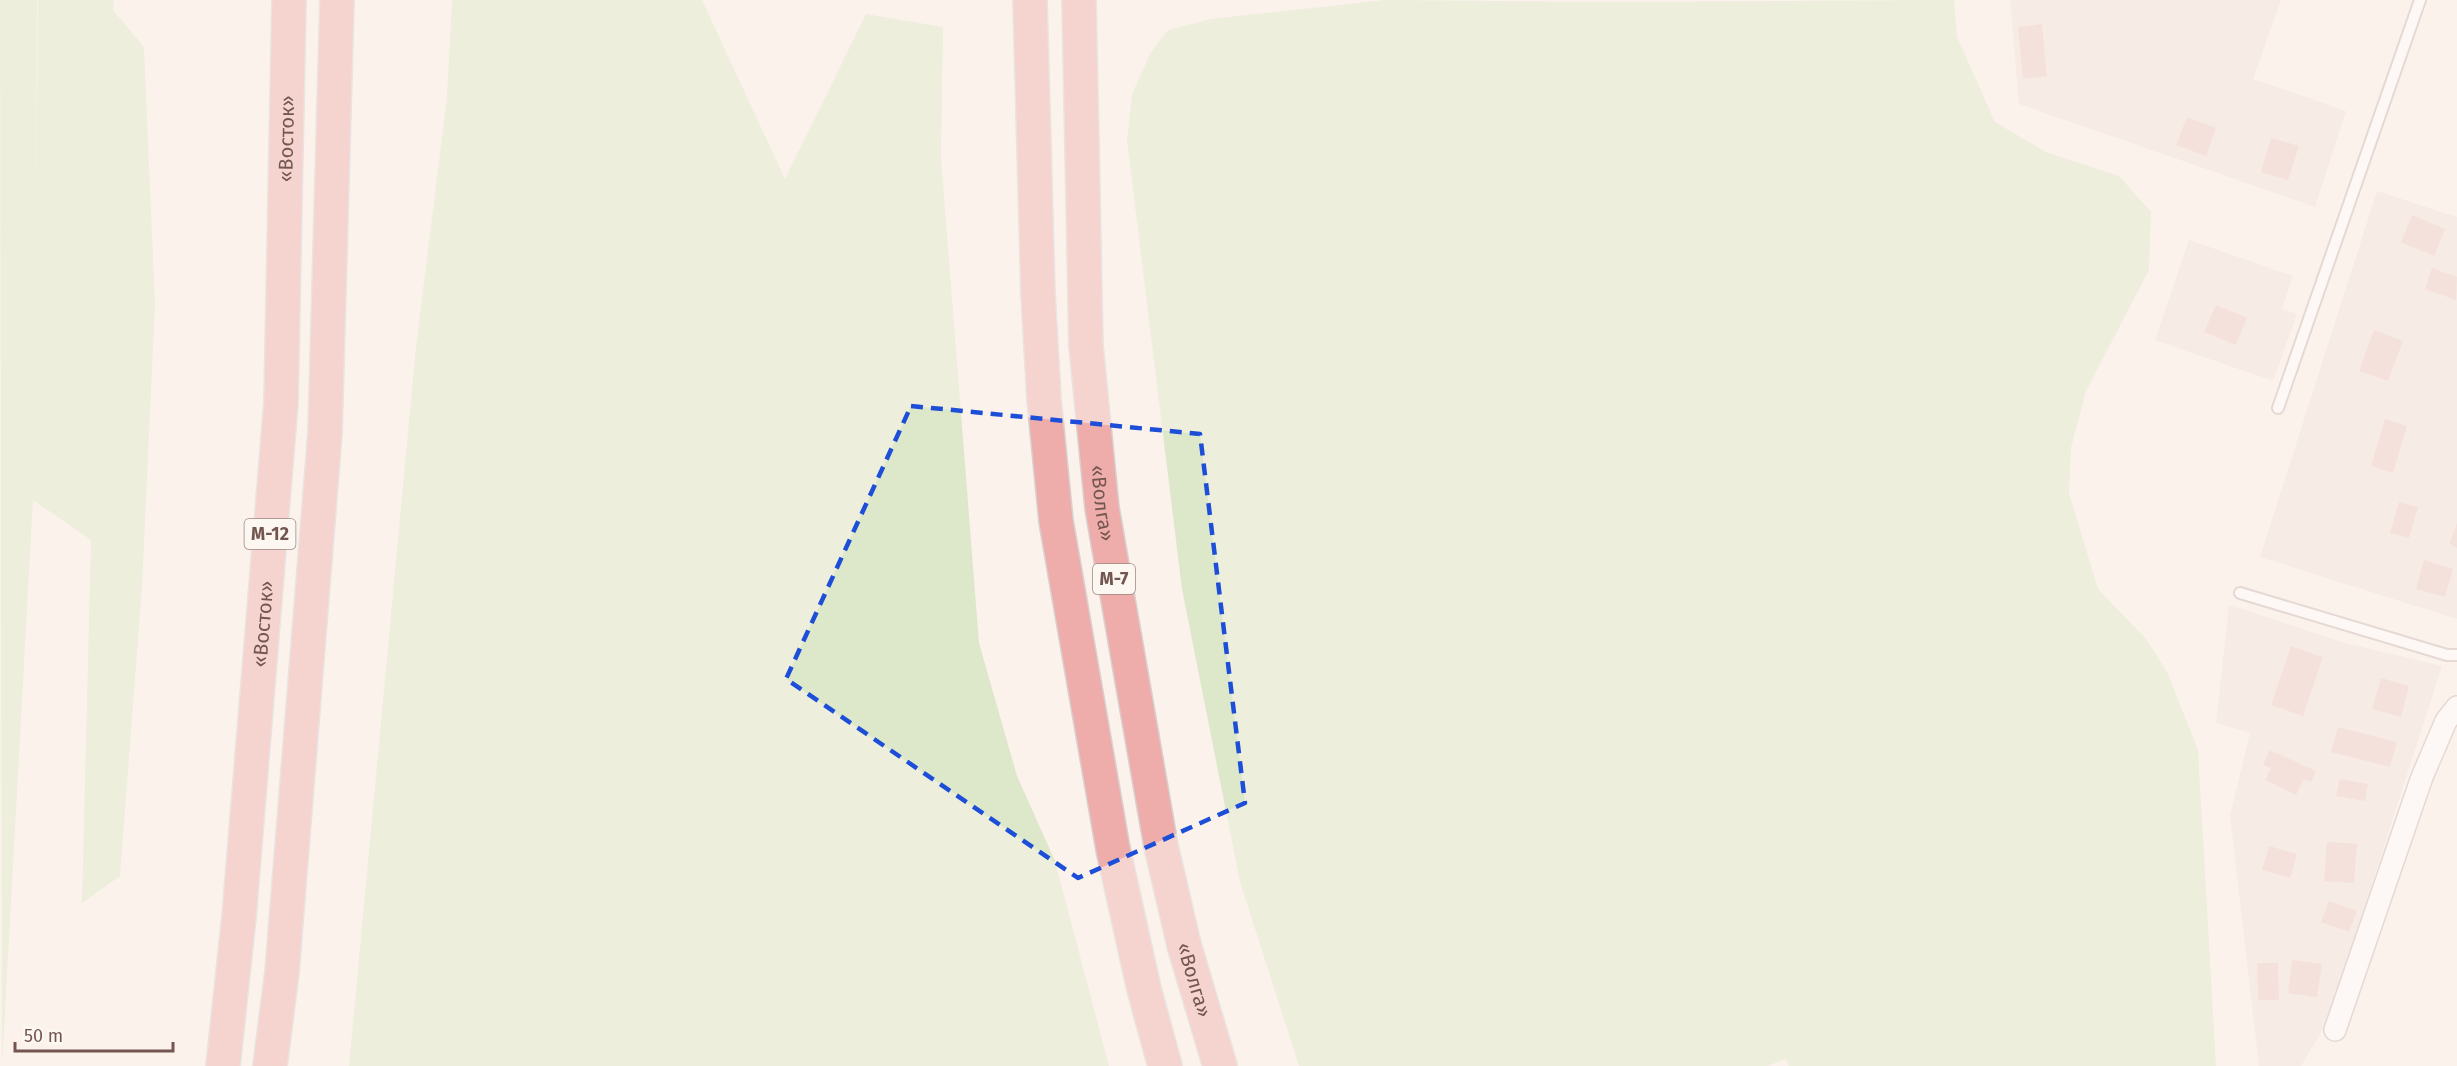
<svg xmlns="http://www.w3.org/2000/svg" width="2457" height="1066" viewBox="0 0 2457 1066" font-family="'Fira Sans',sans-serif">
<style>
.residential{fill:#f2e2db}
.green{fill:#dde8cb}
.building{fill:#edcdc6}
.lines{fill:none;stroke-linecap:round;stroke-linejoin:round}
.lane-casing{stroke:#ccb8b2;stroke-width:14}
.street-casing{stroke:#ccb8b2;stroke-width:24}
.highway-casing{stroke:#d8d0ce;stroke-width:36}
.lane{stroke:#fff;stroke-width:10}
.street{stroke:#fff;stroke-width:21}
.highway{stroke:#eeadaa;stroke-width:33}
.marked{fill:none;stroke:#1d4ed8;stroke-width:4.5;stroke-dasharray:12 8;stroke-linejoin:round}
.labels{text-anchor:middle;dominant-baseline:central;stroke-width:4.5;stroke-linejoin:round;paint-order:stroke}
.shield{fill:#fdf7f2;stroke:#9d8681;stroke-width:1.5}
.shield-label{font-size:18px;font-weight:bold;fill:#745651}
.street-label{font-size:20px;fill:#745651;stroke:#fdf7f2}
</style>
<rect width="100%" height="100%" fill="#fbf2ec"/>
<path class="residential" d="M2010,0H2281L2253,79L2346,111L2315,207L2019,104Z
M2377,191L2457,217V619L2260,557Z
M2189,240L2293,276L2282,309L2297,314L2273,381L2155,340Z
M2229,605L2345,643L2442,666L2328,1021L2301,1066H2259L2230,816L2250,733L2216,723Z"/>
<path class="green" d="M0,0H37L36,201L38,0H114L113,10L144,47L155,304L142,587L120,876L82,903L91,540L33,500L2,1066Z
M452,0H702L785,179L866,14L943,27L941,158L979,643L1017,776L1055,861L1109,1066H349L416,346L447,97Z
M1385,0L1601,2L1954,0L1957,37L1995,122L2046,152L2119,176L2151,212L2149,270L2086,391L2071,448L2069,493L2098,589L2147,640L2167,672L2198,750L2216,1066H1789L1786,1059L1767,1066H1299L1240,882L1182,589L1127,141L1132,94L1151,52L1168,30L1211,19Z"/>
<path class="building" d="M2042,24L2047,76L2023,79L2018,27Z
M2187,117L2216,128L2206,156L2176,145Z
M2271,138L2299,146L2288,180L2261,172Z
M2412,215L2445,229L2434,256L2401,242Z
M2432,268L2457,277L2456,300L2425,289Z
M2216,305L2247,318L2236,345L2204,332Z
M2374,330L2403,341L2388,381L2359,371Z
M2385,419L2407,426L2393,473L2371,466Z
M2399,502L2418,507L2409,538L2390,533Z
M2457,523V548L2449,544Z
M2424,560L2453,569L2445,597L2416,589Z
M2291,646L2323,657L2303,716L2271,705Z
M2381,678L2409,686L2401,717L2372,709Z
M2338,727L2397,742L2390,767L2331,752Z
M2270,750L2316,771L2311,782L2304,779L2296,795L2265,780L2271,768L2263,765Z
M2340,779L2368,784L2365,801L2336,796Z
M2327,842L2357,844L2354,883L2324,881Z
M2269,846L2297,854L2290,878L2262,870Z
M2329,901L2357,911L2349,932L2321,922Z
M2292,960L2322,964L2317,997L2288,993Z
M2257,963H2278L2279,1000H2258Z"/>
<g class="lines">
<g class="lane-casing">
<path id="lane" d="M2278,408L2420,0
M2240,593L2447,655H2457"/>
</g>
<g class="street-casing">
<path id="street" d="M2335,1030L2422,777L2446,721L2457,707"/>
</g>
<g class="highway-casing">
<g id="highway">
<path d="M1030,0L1038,294L1044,399L1056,521L1113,849L1144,989L1165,1066"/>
<path id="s1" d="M1079,0L1086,346L1102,508L1161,846L1184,945L1220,1066"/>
<path id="s2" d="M223,1066L239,917L281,402L289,0"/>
<path d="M270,1066L282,972L325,433L337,0"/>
</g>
</g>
<use href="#lane" class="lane"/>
<use href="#street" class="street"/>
<use href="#highway" class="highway"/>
</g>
<path d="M0 0H2457V1066H0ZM911,406L1200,434L1245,803L1078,878L786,679Z" fill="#fbf2ec" fill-opacity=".55" fill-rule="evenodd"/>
<path class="marked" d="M911,406L1200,434L1245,803L1078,878L786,679Z"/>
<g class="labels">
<g class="shield">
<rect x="244.5" y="519" width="51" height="30" rx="4.5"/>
<rect x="1093" y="564" width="42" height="30" rx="4.5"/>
</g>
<g class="shield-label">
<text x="270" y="534">М-12</text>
<text x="1114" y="579">М-7</text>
</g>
<g class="street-label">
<text stroke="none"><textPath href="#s2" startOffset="930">«Восток»</textPath></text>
<text stroke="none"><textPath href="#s1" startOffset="504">«Волга»</textPath></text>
<text stroke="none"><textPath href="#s2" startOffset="444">«Восток»</textPath></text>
<text stroke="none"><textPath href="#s1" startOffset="990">«Волга»</textPath></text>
</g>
</g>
<path d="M15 1042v9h158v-9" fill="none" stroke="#745651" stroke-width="3"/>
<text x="24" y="1042" font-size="18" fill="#745651" stroke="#fdf7f2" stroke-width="4.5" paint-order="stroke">50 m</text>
</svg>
